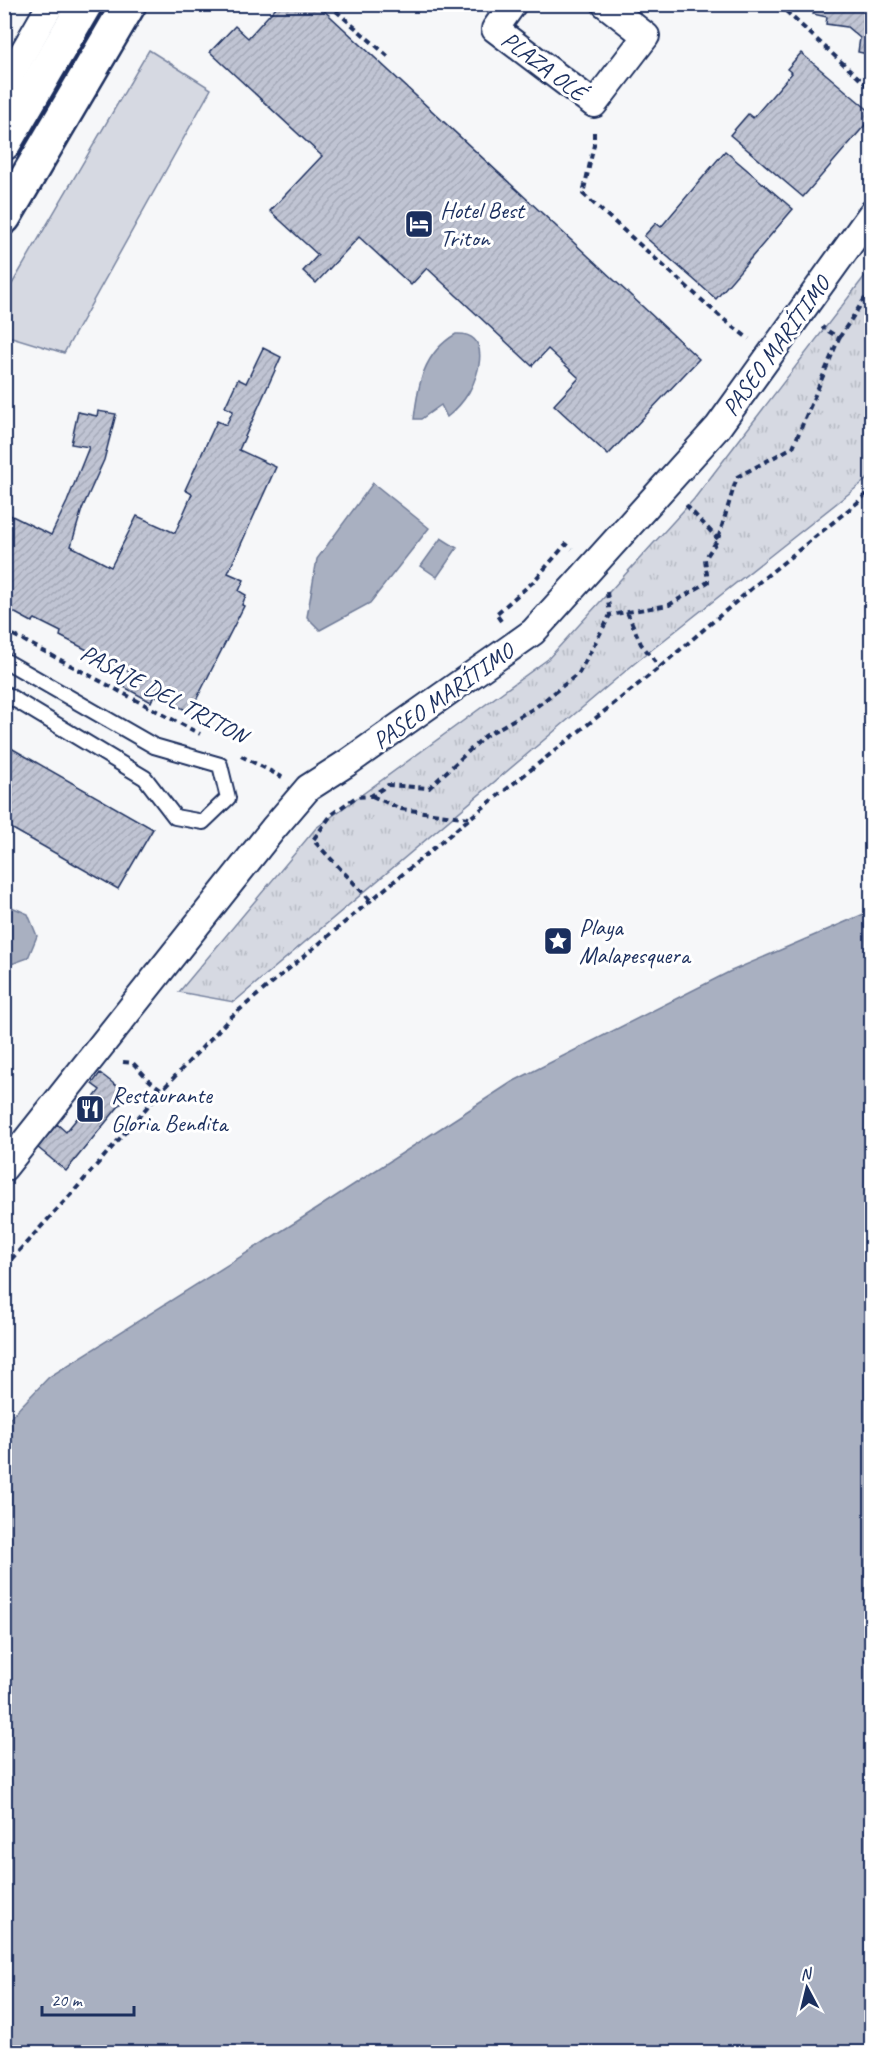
<svg xmlns="http://www.w3.org/2000/svg" width="876" height="2057" viewBox="0 0 876 2057" font-family="Caveat,sans-serif">
<style>
.park{fill:url(#park-tufts);stroke:#7884a0;stroke-width:1.5}
.pitch{fill:#d6d9e2;stroke:#7884a0;stroke-width:1.5}
.water{fill:#a9b0c1;stroke:#707c99;stroke-width:1.5}
.building{fill:url(#building-hatch);stroke:#1b2f5e;stroke-width:1.5}
.lines{fill:none;stroke-linecap:round;stroke-linejoin:round}
.lane-casing{stroke:#1b2f5e;stroke-width:18}
.street-casing{stroke:#1b2f5e;stroke-width:30}
.primary-casing{stroke:#1b2f5e;stroke-width:38}
.path{stroke:#1b2f5e;stroke-width:4;stroke-dasharray:6 4.5;stroke-linecap:butt}
.lane{stroke:#fff;stroke-width:14}
.street{stroke:#fff;stroke-width:26}
.primary{stroke:#fff;stroke-width:33}
.labels{text-anchor:middle;dominant-baseline:central;stroke-width:6;stroke-linejoin:round;paint-order:stroke}
.street-label{font-size:24px;fill:#1b2f5e;stroke:#fff}
.poi-label{font-size:24px;fill:#1b2f5e;stroke:#fff;text-anchor:start}
</style>
<defs>
<pattern id="park-tufts" width="24" height="20" patternUnits="userSpaceOnUse" patternTransform="scale(1.5)"><rect width="24" height="20" fill="#d6d9e2"/><path d="M3 7l-1-3M5 7V3M7 7l1-3M15 17l-1-3M17 17v-4M19 17l1-3" fill="none" stroke="#b7bbc4"/></pattern>
<pattern id="building-hatch" width="6" height="6" patternUnits="userSpaceOnUse" patternTransform="scale(1.5)"><rect width="6" height="6" fill="#c0c4d3"/><path d="M-1 1l2-2M0 6l6-6M5 7l2-2" fill="none" stroke="#a4a9b8"/></pattern>
</defs>
<rect width="100%" height="100%" fill="#f6f7f9"/>
<filter id="ink" filterUnits="userSpaceOnUse"><feTurbulence type="fractalNoise" baseFrequency=".0167" numOctaves="2"/><feDisplacementMap in="SourceGraphic" scale="12" xChannelSelector="R" yChannelSelector="G"/><feConvolveMatrix kernelMatrix="1 2 1 2 8 2 1 2 1" color-interpolation-filters="sRGB"/></filter>
<g filter="url(#ink)">
<path class="park" d="M871,268V476L635,663L234,1002L179,992L316,828L548,659L694,499Z"/>
<path class="pitch" d="M149,50L211,89L64,353L5,335V296Z"/>
<path class="water" d="M456,334C491,332 480,373 469,392C463,402 456,410 447,417L441,405L421,419H414C418,385 423,353 456,334Z
M373,483L429,528L370,603L320,630L307,617L317,559Z
M441,538L457,548L437,577L421,566Z
M7,905L28,914L37,936L28,958L6,966L4,906Z
M871,911V2052H5V1423L49,1377L296,1222L512,1082L729,972Z"/>
<path class="building" d="M279,4H317L699,359L608,455L554,405L579,378L548,349L532,366L427,268L411,285L359,237L316,283L303,271L318,255L270,211L322,156L210,52L235,26L248,38Z
M805,4H872V55L858,52L860,38L847,27L826,24L827,17L813,14L817,7Z
M801,53L872,113V117L803,197L730,135L748,114L753,118L792,73L787,69Z
M725,151L793,209L716,299L644,236L656,223L661,227Z
M263,348L281,357L239,450L276,467L228,573L244,580L239,591L246,595L242,605L244,606L190,712L154,695L151,702L124,687L132,673L60,636L61,632L35,619L32,622L4,607V512L51,535L67,502L89,447L71,444L78,412L97,416L98,411L116,414L104,460L82,509L71,546L111,567L137,516L175,533L192,494L185,490L217,421L226,425L233,411L225,407L238,379L246,383Z
M4,744L153,829L118,889L4,824Z
M100,1073L128,1095L66,1171L37,1147L57,1124L66,1132L100,1090L92,1084Z"/>
<g class="lines">
<g class="lane-casing">
<path id="lane" d="M4,660L154,746L220,765L228,798L203,822L175,817L145,778L4,693"/>
</g>
<g class="street-casing">
<path id="street" d="M513,4L495,29L594,104L646,36L605,4
M4,86L51,4
M4,1168L273,829L308,788L347,763L533,632L718,427L872,213"/>
</g>
<g class="primary-casing">
<path id="primary" d="M4,143L85,4
M4,217L129,4"/>
</g>
<path class="path" d="M328,4L389,57
M778,4L872,90
M594,132V145L583,194L722,318L749,339
M839,338L869,292L872,291
M686,505L718,539
M607,592L610,615
M627,612L641,644L660,667
M501,621L496,614L533,582L566,544L572,549
M4,630L200,734
M241,756L282,777
M372,796L401,809L470,818
M370,900L313,840L332,814L356,797L371,796L388,785L429,788L485,736L536,707L579,673L610,615L669,605L708,582L705,559L718,539L737,477L793,447L839,338L822,327
M123,1062L133,1063L150,1081L162,1090
M4,1267L74,1191L162,1090L231,1017L470,818L660,667L758,583L857,503L872,488"/>
<use href="#lane" class="lane"/>
<use href="#street" class="street"/>
<use href="#primary" class="primary"/>
</g>
</g>
<defs>
<g id="hotel-square" transform="scale(1.5)"><rect x="-9" y="-9" width="18" height="18" rx="4" fill="#1b2f5e" stroke="#fff"/><path d="M-6-4.5h1.5V1H6V5H4.5V3h-9V5H-6ZM-4 0a1.8 1.8 0 1 1 3.6 0ZM.5 0V-2.5h3Q6-2.5 6 0Z" fill="#fff"/></g>
<g id="sight-square" transform="scale(1.5)"><rect x="-9" y="-9" width="18" height="18" rx="4" fill="#1b2f5e" stroke="#fff"/><path d="M0-6L1.8-2.2L6-1.7L2.9 1.2L3.7 5.4L0 3.3L-3.7 5.4L-2.9 1.2L-6-1.7L-1.8-2.2Z" fill="#fff"/></g>
<g id="restaurant-square" transform="scale(1.5)"><rect x="-9" y="-9" width="18" height="18" rx="4" fill="#1b2f5e" stroke="#fff"/><path d="M-5-6h1v4h1v-4h1v4h1v-4h1v5L-1.5 .5V6h-2V.5L-5-1ZM5-6V6H3V1.5H1.5Q1.5-4 5-6Z" fill="#fff"/></g>
</defs>
<g fill-rule="evenodd">
<use href="#hotel-square" x="419" y="224"/>
<use href="#sight-square" x="558" y="941"/>
<use href="#restaurant-square" x="90" y="1109"/>
</g>
<g class="labels">
<g class="street-label">
<text transform="translate(544 66) rotate(37)">PLAZA OLÉ</text>
<text transform="translate(776 346) rotate(-54)">PASEO MARÍTIMO</text>
<text transform="translate(164 694) rotate(28)">PASAJE DEL TRITON</text>
<text transform="translate(443 696) rotate(-35)">PASEO MARÍTIMO</text>
</g>
<g class="poi-label">
<text x="440" y="210">Hotel Best<tspan x="440" dy="28">Triton</tspan></text>
<text x="579" y="927">Playa<tspan x="579" dy="28">Malapesquera</tspan></text>
<text x="111" y="1095">Restaurante<tspan x="111" dy="28">Gloria Bendita</tspan></text>
</g>
</g>
<rect width="876" height="2057" fill="none" stroke="#fff" stroke-width="24"/>
<rect x="12" y="12" width="852" height="2033" fill="none" stroke="#1b2f5e" stroke-width="2" filter="url(#ink)"/>
<g transform="translate(807 1988) rotate(353)" stroke="#ffffff" stroke-width="4.5" paint-order="stroke">
<path d="M0-4.5L10 22L0 15L-10 22Z" fill="#1b2f5e"/>
<text y="-9" font-size="16" font-weight="bold" text-anchor="middle" fill="#1b2f5e">N</text>
</g>
<path d="M42 2006v9h92v-9" fill="none" stroke="#1b2f5e" stroke-width="3"/>
<text x="51" y="2006" font-size="18" fill="#1b2f5e" stroke="#ffffff" stroke-width="4.5" paint-order="stroke">20 m</text>
</svg>
